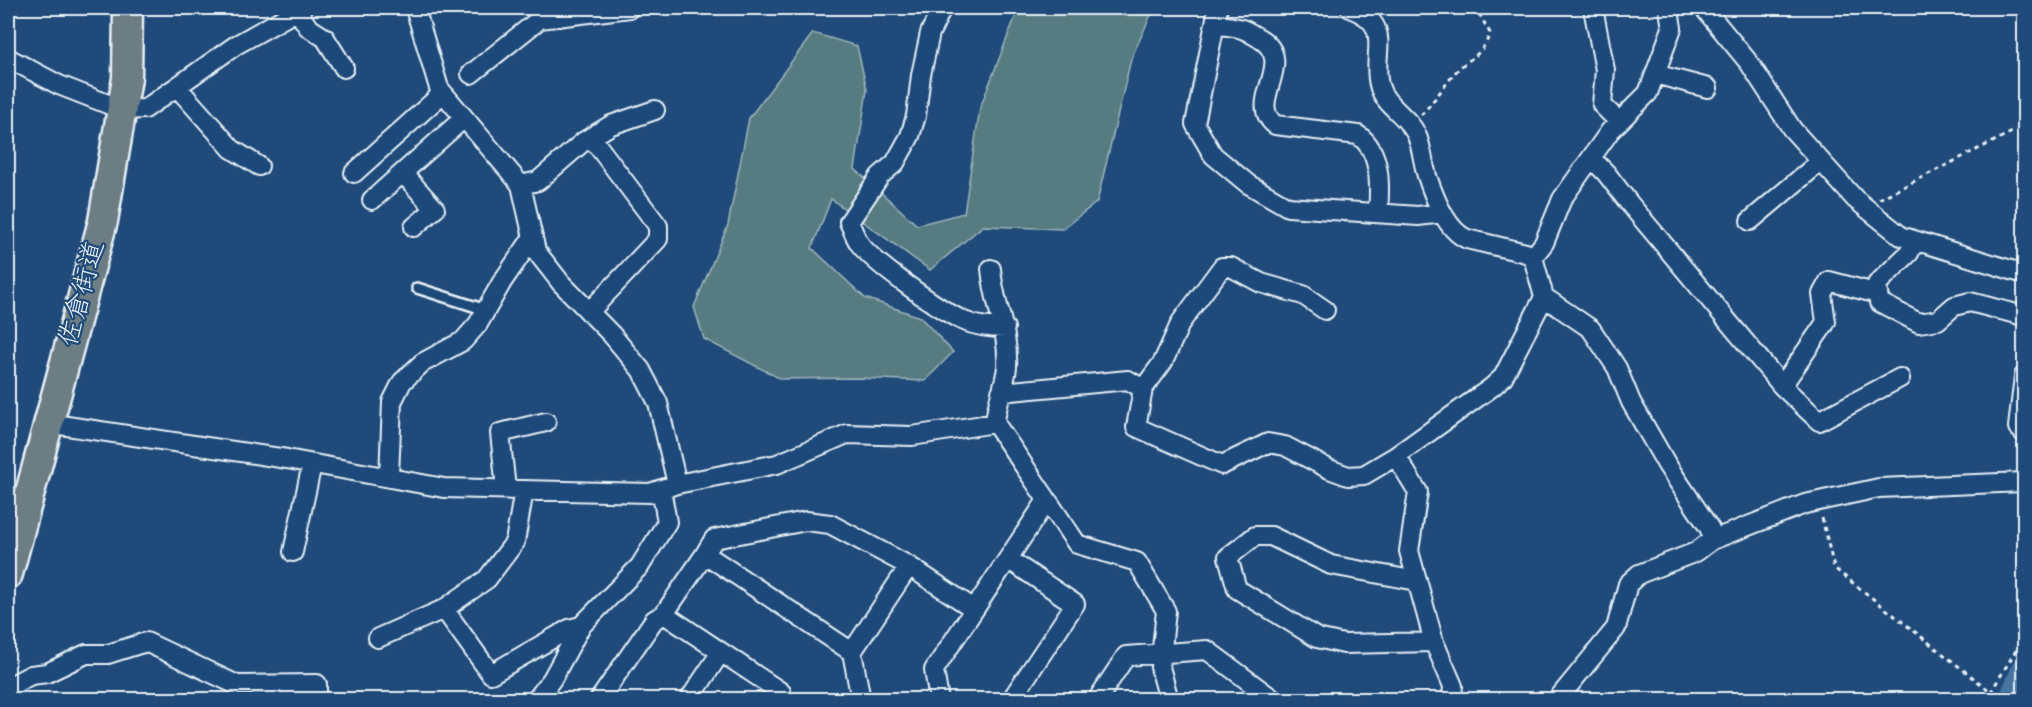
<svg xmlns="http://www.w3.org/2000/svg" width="2032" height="707" viewBox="0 0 2032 707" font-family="'Indie Flower','Klee One',sans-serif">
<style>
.green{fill:#567b81;stroke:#9fb6bc;stroke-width:1.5}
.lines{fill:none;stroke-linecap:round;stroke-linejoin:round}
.river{stroke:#4675a2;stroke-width:27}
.lane-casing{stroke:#e8f1f8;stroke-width:14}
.street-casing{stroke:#e8f1f8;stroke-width:22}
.primary-casing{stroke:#e8f1f8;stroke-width:33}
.path{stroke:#e8f1f8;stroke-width:3;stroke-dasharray:4.5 4.5;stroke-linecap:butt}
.lane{stroke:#1f4a7a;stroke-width:9}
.street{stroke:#1f4a7a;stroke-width:18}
.primary{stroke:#6d7d84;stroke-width:28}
.labels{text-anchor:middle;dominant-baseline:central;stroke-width:4.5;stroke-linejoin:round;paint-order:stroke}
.street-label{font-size:27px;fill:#e8f1f8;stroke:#1f4a7a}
</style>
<rect width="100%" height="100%" fill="#1f4a7a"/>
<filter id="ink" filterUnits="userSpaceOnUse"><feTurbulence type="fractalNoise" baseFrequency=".0167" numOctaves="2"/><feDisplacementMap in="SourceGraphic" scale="12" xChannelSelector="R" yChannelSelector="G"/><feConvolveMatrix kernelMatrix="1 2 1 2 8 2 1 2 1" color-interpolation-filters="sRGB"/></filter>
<g filter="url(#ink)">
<path class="green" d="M1017,8H1154L1131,59L1097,202L1062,229L983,226L930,270L831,199L812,248L865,298L920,317L953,352L925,381L857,378L781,379L704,339L694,307L728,225L749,118L813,33L857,46L867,90L855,169L917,225L964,213L980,108L1016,15Z"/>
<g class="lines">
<path class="river" d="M2012,700L2024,672"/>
<g class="lane-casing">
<path id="lane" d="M417,288L486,310"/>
</g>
<g class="street-casing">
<path id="street" d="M942,8L930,33L921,75L916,116L910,136L895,163L880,176L849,222C852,228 855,237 859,243C873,263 941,311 964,321C978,327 991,328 1005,328
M1218,8L1195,124L1213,155L1248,184L1288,207L1418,216L1443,213
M1350,8C1395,25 1371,52 1379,85C1384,106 1409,116 1417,136C1422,148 1423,163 1427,176C1434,197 1446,230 1467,239L1526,253L1533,257
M1593,8L1605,70L1602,105L1619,122
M1704,8L1750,64L1792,129L1855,199L1901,236L2024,274
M297,10L308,27L325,38L344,68
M1215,24C1223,26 1234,26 1242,29C1248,31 1253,35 1259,38C1299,62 1245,101 1275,125L1358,135C1382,151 1380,188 1378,213
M8,58L59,85L123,110L145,109L236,45L302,8
M471,74L540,19L630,8
M1655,74L1708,88
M177,87L232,149L259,166
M1591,158L1606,173L1629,203L1782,386L1826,322L1822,294L1829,281L1878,294
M354,173L443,93
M403,173L435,209L414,227
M521,185L538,181L583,142L611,125L655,110
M372,200L464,118
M1750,221L1821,161
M1915,241L1909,253L1877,284L1879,302L1919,323L1938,320L1954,306L1970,302L2024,316
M991,269C994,304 1009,331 1007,367C1005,386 996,404 995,423
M1544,297L1591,329L1617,368L1631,402L1667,465L1710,529L1712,540L1696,552L1639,574L1628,584L1616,628L1557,700
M1325,310L1303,295L1261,283L1231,267H1222L1181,322L1163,362L1143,389L1136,427L1222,465L1268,443L1285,446L1329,469L1348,476L1364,475L1396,456L1492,387L1503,377L1544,297L1533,257L1544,243L1562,199L1591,158L1610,131L1648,93L1672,28L1669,10L1673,8
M589,312L658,239V226L591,137
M2024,376L2018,427L2024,433
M1782,386L1819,421L1900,378
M1001,392L1128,380L1143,389
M47,423L287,459L444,488L650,493L677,484L658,403L641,370L612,335L561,283L536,251L521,185L439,88L415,8
M1396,456L1418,492L1409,551L1434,642L1453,686L1452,697L1449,700
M389,477L392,402L402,382L422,363L463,341L478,324L502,282L533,237
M677,484L777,464L847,434L912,436L995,423L1077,544L1137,562L1166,611L1160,667L1169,700
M506,489L500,433L546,422
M1712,540L1805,504L1879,488L2024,482
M293,552L312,464
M705,554L714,539L806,521L830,524L909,566
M1008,559L1075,604L1011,700
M1417,581L1331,565L1271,536H1255L1228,557L1237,589L1317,638L1344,644L1434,642
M444,609L491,674L569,629L581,626
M378,638L444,609L487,579L515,542L524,490
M852,652L861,700
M8,687L31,675L47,673L86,654H108L146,642L237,685L317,684V700
M536,700L552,679L581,626L640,566L667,522L661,489
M599,700L654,620L664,614
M689,700L721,652
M783,700L781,692L664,614L705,554L852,652L909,566L974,609
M939,700L934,670L1047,500
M1097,700L1126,656L1207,650L1274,700"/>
</g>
<g class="primary-casing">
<path id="primary" d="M8,574L103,221L127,78L128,8"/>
</g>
<path class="path" d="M1421,115C1433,102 1443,88 1454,74C1470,55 1481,59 1490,33L1476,8
M1879,199L2024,126
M1822,518L1834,568L1990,691
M1986,700L2015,652L2024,642"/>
<use href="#lane" class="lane"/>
<use href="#street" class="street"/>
<use href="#primary" class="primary"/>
</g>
</g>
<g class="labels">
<g class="street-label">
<text transform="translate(83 294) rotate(-75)">佐倉街道</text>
</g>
</g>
<rect width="2032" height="707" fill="none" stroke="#1f4a7a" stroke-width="30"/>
<rect x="15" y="15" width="2002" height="677" fill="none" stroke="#e8f1f8" stroke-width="2" filter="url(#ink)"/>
</svg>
